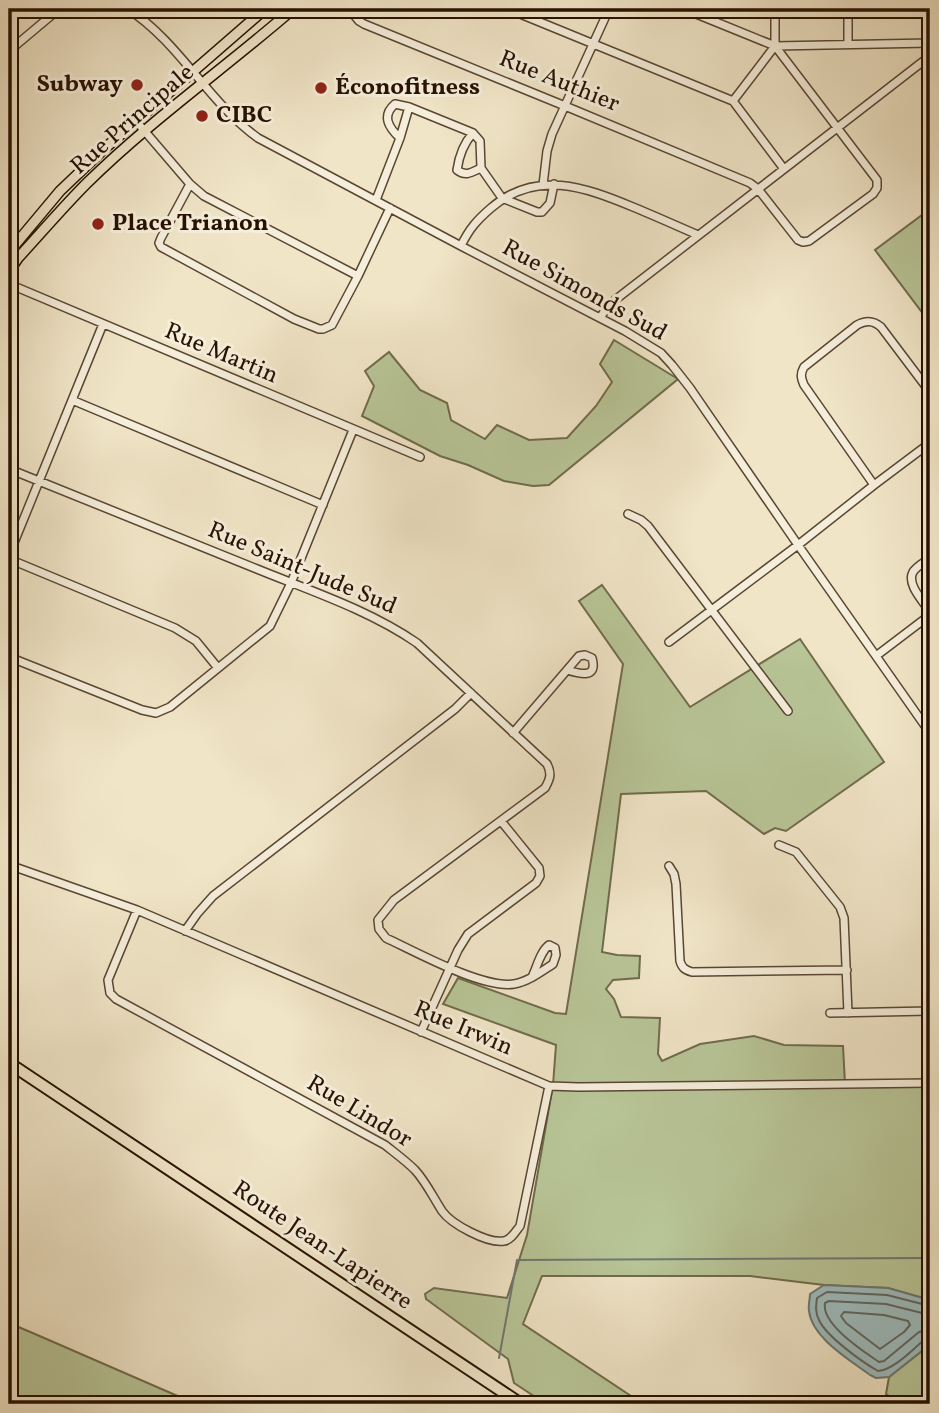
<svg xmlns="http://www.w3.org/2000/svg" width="939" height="1413" viewBox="0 0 939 1413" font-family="Vollkorn,serif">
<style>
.green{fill:#b8c597;stroke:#706b4c;stroke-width:2}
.water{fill:#9ebdbf;stroke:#6e7873;stroke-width:2}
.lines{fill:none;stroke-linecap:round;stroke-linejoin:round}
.shore{stroke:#626760;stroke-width:2}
.stream{stroke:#6e7873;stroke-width:2}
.minor-casing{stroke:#594632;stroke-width:10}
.major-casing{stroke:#271100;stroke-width:12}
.highway-casing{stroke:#271100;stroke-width:14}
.minor{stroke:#f5eedb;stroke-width:7}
.major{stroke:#f0e5c7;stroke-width:9}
.highway{stroke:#f0e5c7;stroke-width:10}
.poi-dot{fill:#8f2418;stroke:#f5eedb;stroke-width:2.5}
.labels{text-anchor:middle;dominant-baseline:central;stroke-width:6;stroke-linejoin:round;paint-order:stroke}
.street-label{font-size:24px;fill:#271100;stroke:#f5eedb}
.poi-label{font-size:24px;font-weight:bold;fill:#271100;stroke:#f5eedb;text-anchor:start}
</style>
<rect width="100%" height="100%" fill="#f0e5c7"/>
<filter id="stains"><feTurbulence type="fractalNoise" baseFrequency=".00286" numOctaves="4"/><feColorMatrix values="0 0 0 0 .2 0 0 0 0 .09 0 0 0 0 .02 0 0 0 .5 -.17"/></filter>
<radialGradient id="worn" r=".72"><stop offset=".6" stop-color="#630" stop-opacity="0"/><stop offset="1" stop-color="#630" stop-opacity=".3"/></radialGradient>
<path class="green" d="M930,209V323L875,250Z
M614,340L678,379L549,485L533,486L504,481L468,465L440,456L362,416L374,386L365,371L389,352L420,390L447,403L451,420L485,439L497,425L529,440L567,438L596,406L612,382L600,364Z
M602,585L690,707L800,639L884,762L786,831L775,828L764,834L706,791L621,794L602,952L617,955L640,956L639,978L613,980L606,989L614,999L621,1017L660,1018L658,1054L662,1061L700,1044L754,1036L784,1045L843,1046L845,1084L930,1083V1300L888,1288L824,1285L750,1276H542L523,1324L643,1404H546L514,1383L508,1359L426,1299L425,1294L434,1288L507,1298L527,1235L553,1085L556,1045L443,1004L458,978L555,1013L566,1014L623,664L579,601Z
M9,1323L35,1334L196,1404H9Z
M930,1342V1404H902L886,1394L889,1377L923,1350Z"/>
<path class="water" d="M824,1285L888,1288L930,1300V1342L923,1350L889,1377L876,1378L870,1375C850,1360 812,1338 809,1311C808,1305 810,1299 810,1294Z"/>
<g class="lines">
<path class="shore" d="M930,1306L887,1295L827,1292L817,1298C816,1306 815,1312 819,1320C826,1336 862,1362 878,1371C891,1370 906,1356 916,1347C922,1342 923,1339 930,1338
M844,1312L884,1315L908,1321L910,1325L904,1332L880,1349L846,1323L841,1316Z
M930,1315L886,1304L829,1301L825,1303C821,1324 863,1351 879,1362L884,1361L919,1332L930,1329"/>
<path class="stream" d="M499,1358L517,1260L930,1258"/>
<g class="minor-casing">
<path id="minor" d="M128,9C180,43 208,102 258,138L461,246L625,331L661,353L672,365L690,388L798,545L930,733
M349,9L359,21L364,24L565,106L750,183L758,189L798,240L803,242L809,241L873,194L877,188V180L775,46L684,9
M508,9L733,101L784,169
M848,9V44
M775,46L930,43
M9,51L59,9
M733,101L775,46V9
M136,121L190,184L204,196L358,276
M473,133C463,144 459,156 457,170C466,177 472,172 481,168
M400,138C389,128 381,116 395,104L409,107
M190,184L161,238L159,243L161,247L294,319L319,329H323L332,325L358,276L390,208
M543,185L547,151L552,134L609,9
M376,200L400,138L409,107L473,133L480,141L481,168L502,198L537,212H542L550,203L554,184
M461,246C469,229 477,220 491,208C536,169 585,187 633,207C655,216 677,226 698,235
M9,284L420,457
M600,318L608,306L615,300L930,56
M72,400L323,505
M9,469C91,502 174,535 257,569C311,591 369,610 417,643L547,764C552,774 550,779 545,788L394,900L378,920L379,929L386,938C416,952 483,989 514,984C528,982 542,971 553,964L556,955L555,948L549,945C540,952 537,967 532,977
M874,485L804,385C801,378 800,374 804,367L857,325C866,320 873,320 881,327L930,392
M628,514L641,520L648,526L788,711
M9,555L103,324
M930,558C925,562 917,566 913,572C906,584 924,602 930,612
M9,559L175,628L196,641L218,668
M669,642L798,545L874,485L930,443
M876,656L930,615
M9,657L142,710L156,713L170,707L270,626L291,583L353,430
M513,733L579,656L585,655L592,658C598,679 580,674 567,670
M779,845L796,852L840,907L844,918L848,1013
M9,865L137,910L549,1086L578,1087L930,1083
M669,866L674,874L676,884L680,961C682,968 685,970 692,972L847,970
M137,910L108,980L110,993L116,999L385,1145C395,1153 406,1161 415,1170C426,1182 433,1197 442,1211C451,1224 488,1244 504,1241C511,1240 516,1231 520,1226L549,1086
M185,931L197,914L213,896L455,709L471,693
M830,1013L930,1011
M421,1032L458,950L468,934L536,883L540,876L539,868L501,821"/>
</g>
<g class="major-casing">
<path id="major" d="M9,252L60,191L104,149L265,9
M9,271L18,258C41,233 63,207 87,183C151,120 225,68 293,9"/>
</g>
<g class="highway-casing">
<path id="highway" d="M9,1063L521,1404"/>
</g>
<use href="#minor" class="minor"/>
<use href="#major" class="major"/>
<use href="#highway" class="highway"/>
</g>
<g class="poi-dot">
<circle cx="137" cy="85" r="7"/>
<circle cx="321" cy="88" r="7"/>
<circle cx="202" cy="116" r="7"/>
<circle cx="98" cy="224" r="7"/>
</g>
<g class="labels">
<g class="street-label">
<text transform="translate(559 82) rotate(22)">Rue Authier</text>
<text transform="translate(133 120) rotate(-41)">Rue Principale</text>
<text transform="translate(584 291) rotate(29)">Rue Simonds Sud</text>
<text transform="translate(221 354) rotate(23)">Rue Martin</text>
<text transform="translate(302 569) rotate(23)">Rue Saint-Jude Sud</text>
<text transform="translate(463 1029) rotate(23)">Rue Irwin</text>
<text transform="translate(359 1112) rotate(31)">Rue Lindor</text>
<text transform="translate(322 1246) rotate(34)">Route Jean-Lapierre</text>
</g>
<g class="poi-label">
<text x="123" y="85" text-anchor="end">Subway</text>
<text x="335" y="88">Éconofitness</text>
<text x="216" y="116">CIBC</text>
<text x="112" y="224">Place Trianon</text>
</g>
</g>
<rect width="939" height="1413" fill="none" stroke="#f0e5c7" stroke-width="35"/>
<rect x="10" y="10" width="918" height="1392" fill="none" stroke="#271100" stroke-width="3.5"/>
<rect x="18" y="18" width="904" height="1378" fill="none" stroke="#271100" stroke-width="2"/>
<rect width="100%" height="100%" filter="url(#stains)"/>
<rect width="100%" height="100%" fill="url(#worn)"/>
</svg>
